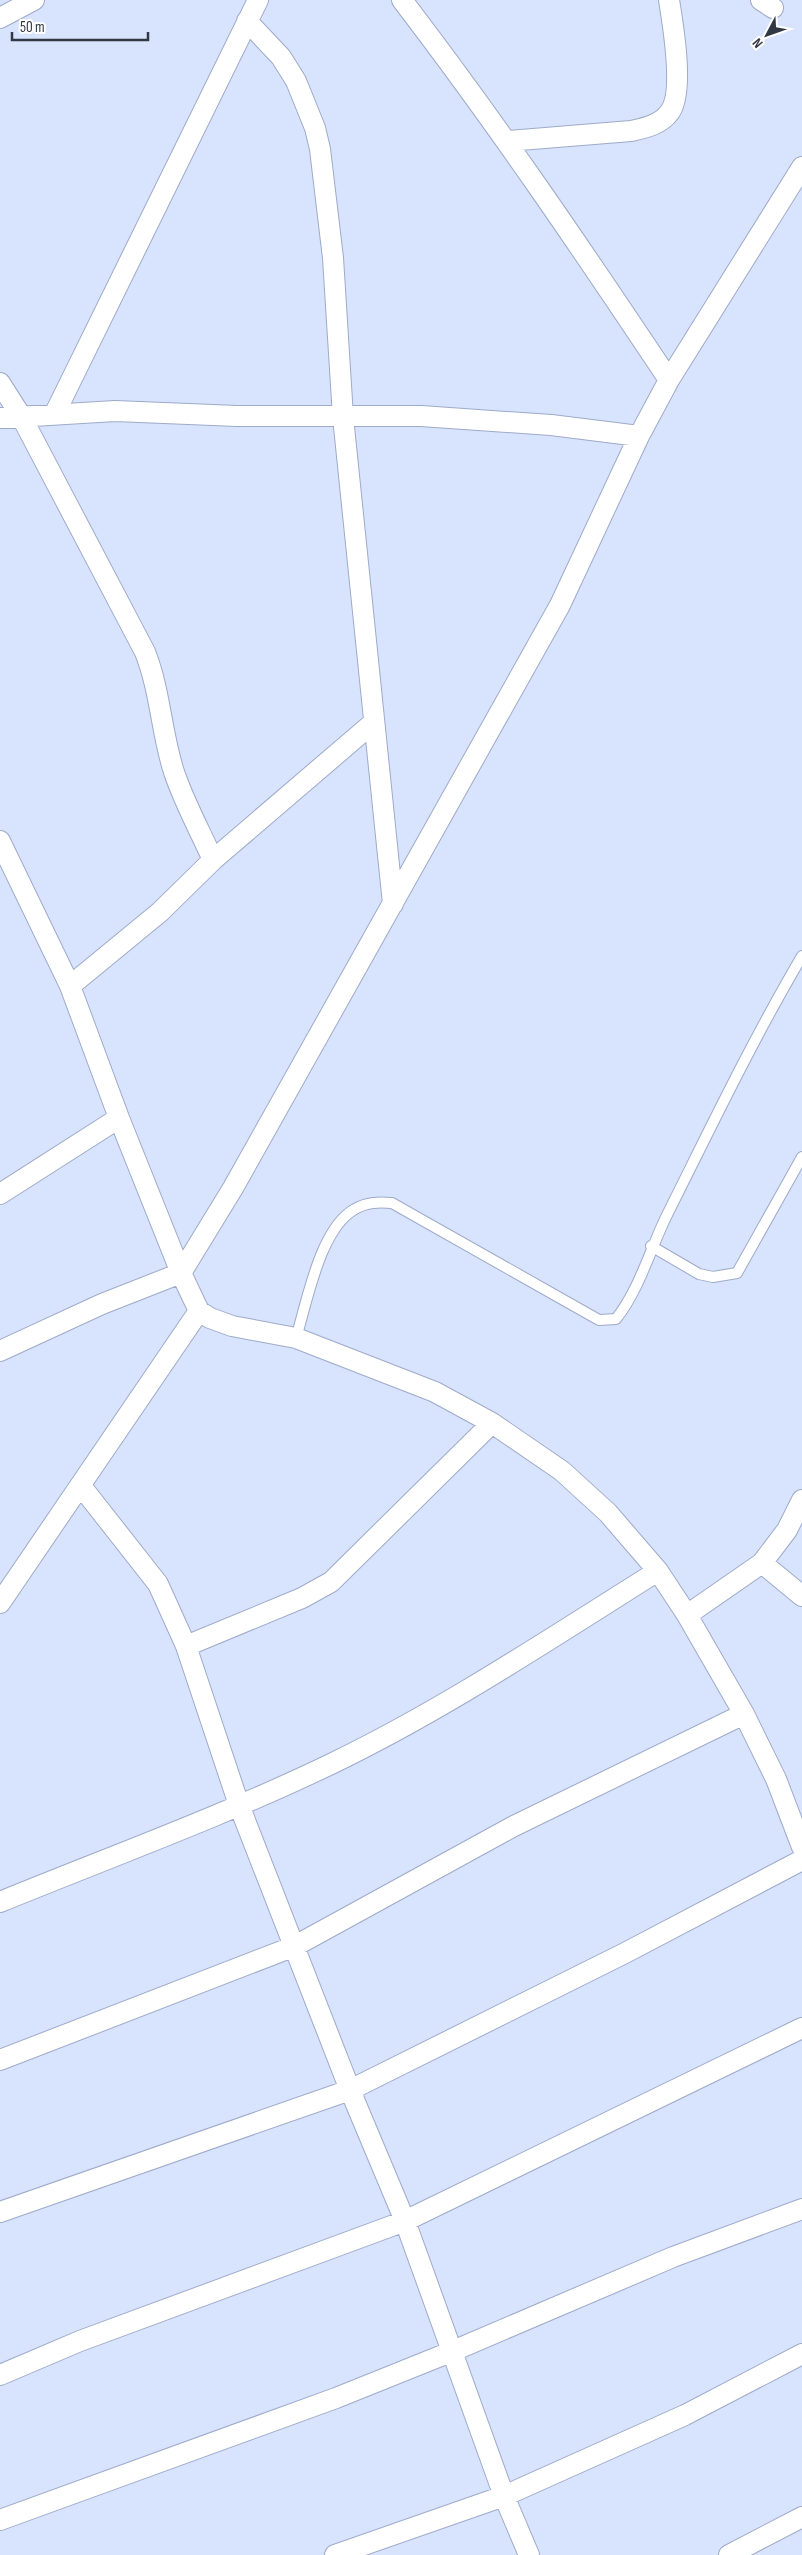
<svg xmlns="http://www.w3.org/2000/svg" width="802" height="2555" viewBox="0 0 802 2555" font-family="'Sofia Sans Condensed',sans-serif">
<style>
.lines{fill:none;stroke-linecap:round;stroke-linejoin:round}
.lane-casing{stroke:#9daac9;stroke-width:12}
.street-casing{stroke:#9daac9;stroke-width:22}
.lane{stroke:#fff;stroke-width:10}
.street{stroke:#fff;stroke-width:20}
</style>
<rect width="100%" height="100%" fill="#d8e4fe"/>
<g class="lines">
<g class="lane-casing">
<path id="lane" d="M651,1246L699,1274L713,1277L737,1273L802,1157
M296,1338C307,1302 320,1228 355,1209C367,1202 379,1202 392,1203L599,1320L616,1319C639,1290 650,1250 666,1217C710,1129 752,1041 802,956"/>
</g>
<g class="street-casing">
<path id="street" d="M402,0C497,124 583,251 669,380
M761,0L773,8
M0,18L34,0
M247,21L281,57L296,81L315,128L320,149L333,258L343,417L393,904
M507,141L631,131C644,128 660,125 669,113C685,94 673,25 669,0
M0,383L21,416L145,652C161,693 161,732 174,772C184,802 200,831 213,860
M55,413L258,0
M0,418L115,411L237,416H421L551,425L639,436
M0,841L70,986L119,1118L181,1273L199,1311L210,1318L232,1326L296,1338L435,1392L492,1423L562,1471L608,1513L658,1571L687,1615L744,1714L776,1779L802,1847
M70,986L160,912L213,860L374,722
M0,1194L119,1118
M0,1351L102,1304L181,1273L233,1188L560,605L639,436L669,380L802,167
M81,1486L158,1584L186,1646L239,1805L350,2090L405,2221L504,2496L529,2555
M762,1563L802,1596
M0,1603L199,1311
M687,1615L762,1563L787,1530L802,1500
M186,1646L302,1598L331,1582L492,1423
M0,1902C110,1857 223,1816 331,1764C445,1709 551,1638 658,1571
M0,2060L295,1946L514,1826L744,1714
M0,2212L350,2090L625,1953L802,1860
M0,2375L80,2341L405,2221L802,2028
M0,2520L336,2398L453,2351L673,2257L802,2209
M335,2555L504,2496L685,2415L802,2354
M729,2555L802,2517"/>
</g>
<use href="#lane" class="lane"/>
<use href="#street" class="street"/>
</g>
<g transform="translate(767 35) rotate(229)" stroke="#ffffff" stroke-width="4" paint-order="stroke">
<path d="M0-4L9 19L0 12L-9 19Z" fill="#313743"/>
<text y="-8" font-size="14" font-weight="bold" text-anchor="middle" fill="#313743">N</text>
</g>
<path d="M12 32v8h136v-8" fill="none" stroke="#313743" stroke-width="2.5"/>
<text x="20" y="32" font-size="15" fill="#313743" stroke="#ffffff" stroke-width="4" paint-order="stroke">50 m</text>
</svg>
